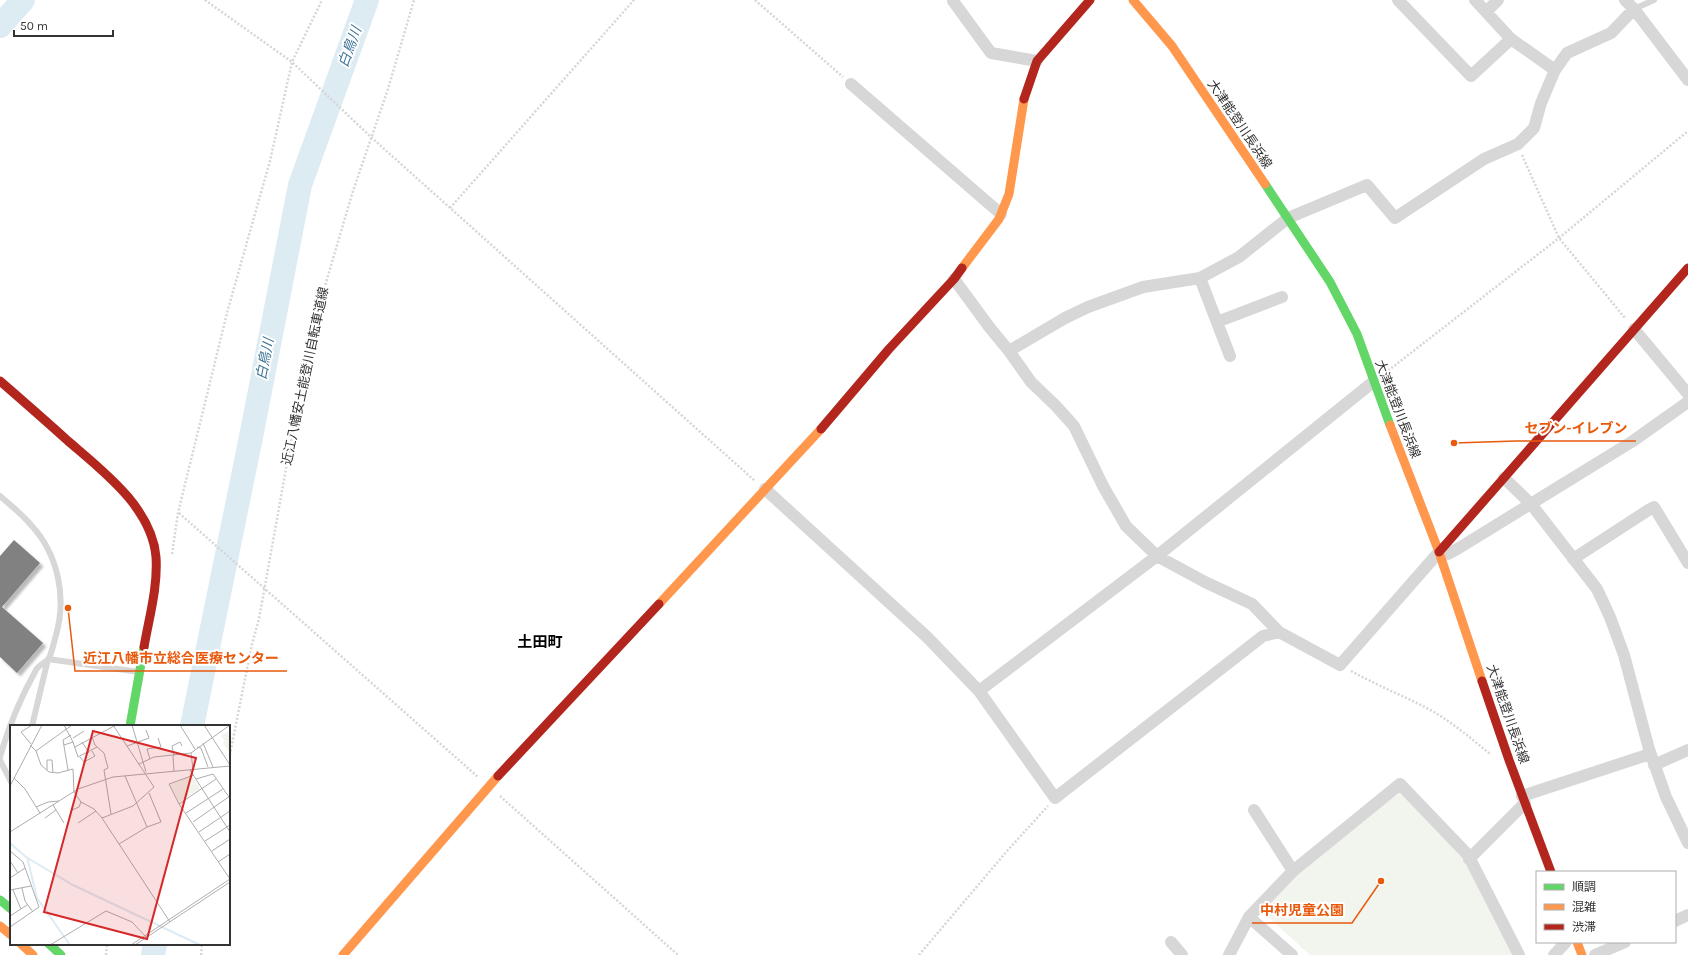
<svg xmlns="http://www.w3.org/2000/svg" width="1688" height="955" viewBox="0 0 1688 955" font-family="Karla,'Noto Sans JP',sans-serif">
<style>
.green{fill:#f1f5ed}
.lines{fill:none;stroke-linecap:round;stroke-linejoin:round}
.river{stroke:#ddebf3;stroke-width:24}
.building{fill:#818181;filter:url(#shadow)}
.path{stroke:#d6d6d6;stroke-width:2.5;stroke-dasharray:2 2;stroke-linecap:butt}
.lane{stroke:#d7d7d7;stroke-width:6}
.street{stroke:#d7d7d7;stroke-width:12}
.fast{stroke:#63d668;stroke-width:9}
.slow{stroke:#ff974d;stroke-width:9}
.jam{stroke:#b3261e;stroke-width:9}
.labels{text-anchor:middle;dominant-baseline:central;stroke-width:4;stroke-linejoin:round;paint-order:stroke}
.street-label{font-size:13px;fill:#333;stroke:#fff}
.water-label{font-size:14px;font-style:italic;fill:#3f7597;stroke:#fff}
.quarter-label{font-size:15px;font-weight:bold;fill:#000;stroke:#fff}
.inset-river{fill:none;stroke:#ddebf3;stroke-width:2}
.inset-road{fill:none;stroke:#adadad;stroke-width:1}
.view{fill:#d62828;fill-opacity:0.15;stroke:#d62828;stroke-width:2}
.inset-edge{fill:none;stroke:#333;stroke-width:2}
.leader{fill:none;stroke:#e8590c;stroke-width:1.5}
.callout-dot{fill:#e8590c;stroke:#fff;stroke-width:1.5}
.callout-label{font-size:14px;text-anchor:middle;font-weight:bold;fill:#e8590c;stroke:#fff;stroke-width:4;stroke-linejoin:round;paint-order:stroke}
</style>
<defs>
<filter id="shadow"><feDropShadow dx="3.5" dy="3.5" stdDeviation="1" flood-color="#0004"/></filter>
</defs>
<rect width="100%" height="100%" fill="#fff"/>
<path class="green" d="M1400,790L1466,856L1514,955H1310L1264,913L1260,906Z"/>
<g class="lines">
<path class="river" d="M0,26L23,0
M192,726L251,437L300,185L367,0
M153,955L155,944"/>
</g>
<path class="building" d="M14,540L40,563L2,607L43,643L17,673L0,657V556Z"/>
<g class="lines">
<path class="path" d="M205,0L292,62L372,138L755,481
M755,0L843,77
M1522,155L1559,238L1625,318
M450,208L634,0
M1385,373L1559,238L1688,131
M179,513L478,777
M172,554L178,513L228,309L270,161L292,62L322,0
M1351,671C1378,686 1407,697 1434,712C1454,724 1472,739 1490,754
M229,759L252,644L259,619L302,380L320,303L352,194L388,89L414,0
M500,796L678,955
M106,955L107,944
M201,955L202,944
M919,955L1007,851L1048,806"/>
<path class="lane" d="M1634,9L1654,0
M0,496C10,505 22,514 31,525C58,554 67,597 56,635C54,642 52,652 49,658C46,663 38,665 36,670C21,697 8,728 0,757
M32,726L48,659L139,672
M0,760L11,782"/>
<path class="street" d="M1398,0L1471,76L1511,39
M1475,0L1511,39L1555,70
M1625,0L1634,9L1688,80
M953,1L991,53L1037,61
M1486,12L1498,0
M851,84L1001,214
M1200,278L1230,356
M954,279L990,328L1009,351L1031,382L1056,406L1074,426L1103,486L1126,526L1157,556L1205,582L1252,604L1279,632L1340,665L1439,552L1448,554L1459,548L1633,441L1688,402
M1217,322L1282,297
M1634,329L1688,394
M1009,351L1065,318L1088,307L1143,287L1200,278L1239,257L1288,218L1367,185L1395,218L1484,159L1518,144L1534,128L1541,103L1555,70L1567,53L1611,33L1634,9
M1504,478L1531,504L1597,589L1610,617L1624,655L1649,749L1666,797L1688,843
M765,489L927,637L979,691L1055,798L1263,636L1279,632
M1573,559L1650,509L1654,507L1688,563
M979,691L1157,556L1373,382
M1654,765L1688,750
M1522,796L1650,754
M1254,810L1293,871
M1469,859L1525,803
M1249,917L1292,955
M1675,921L1688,915
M1171,942L1182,955
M1229,955L1249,917L1293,871L1400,784L1468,855L1519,955
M1554,955L1566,942
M1595,955L1625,942"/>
<path class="fast" d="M1265,184L1330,282L1357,334L1390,425
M130,726L144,647
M0,900L11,909
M49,944L61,955"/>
<path class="slow" d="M1133,0L1172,46L1265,184
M962,268L999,219L1009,194L1024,99
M1390,425L1439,552L1482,681
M659,604L821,429
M0,926L11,935
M1577,942L1582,955
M21,944L33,955
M343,955L498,776"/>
<path class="jam" d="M1024,99L1037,61L1090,0
M0,381C23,401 46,421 68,441C103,471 152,508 156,557C158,587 149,618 144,647
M821,429L889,349L954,279L962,268
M1439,552L1688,268
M1482,681L1509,760L1551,872
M498,776L659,604"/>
</g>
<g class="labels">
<g class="street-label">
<text transform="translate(1240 124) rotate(56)">大津能登川長浜線</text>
<text transform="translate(305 376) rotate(-78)">近江八幡安土能登川自転車道線</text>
<text transform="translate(1398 409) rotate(69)">大津能登川長浜線</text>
<text transform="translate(1508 714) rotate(71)">大津能登川長浜線</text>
</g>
<g class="water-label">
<text transform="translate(350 47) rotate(-70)">白鳥川</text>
<text transform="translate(265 359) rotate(-79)">白鳥川</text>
</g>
<g class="quarter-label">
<text x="540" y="642">土田町</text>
</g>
</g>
<g transform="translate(10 725)">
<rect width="220" height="220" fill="#fff"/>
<path d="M220,6V29L213,18L215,17L211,10ZM182,51L190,64L169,77L160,59Z" fill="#f1f5ed"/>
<path class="inset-river" d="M0,118L16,132L63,160L190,220M17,132L27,173L60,220"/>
<path class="inset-road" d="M54,0L63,17M122,0L136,47M170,0L185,24M194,0L220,40M82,12L85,20L94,28L98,43L94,45L101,89M63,13L74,6M72,17L79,28M193,18L203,42M21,19L11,7L22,0M20,20L26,26L31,40L39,47L48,48L63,44L64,67L71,77L84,84L92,93L160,197M54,20L63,17L68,32L87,22M117,21L139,13L136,5M65,22L106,0M187,22L191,23L198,42M26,26L62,0M181,28L183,44M163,31L164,46M164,31L162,21L170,17L172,21M70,32L74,37L85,31L82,26M140,34L137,24L151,22L148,13M129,39L144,32L181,28L220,0M37,45V35H42L43,48M58,45L53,15L61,10M180,45L220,107M184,50L159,59L169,79L220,154M115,51L137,102M4,53L15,64L30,88M186,54L203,49L219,72M0,61L32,0M169,79L206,54M43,80L54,98M26,82L38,77L49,76M62,85L69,82L71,77M176,88L213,64M35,93L46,85M92,93L123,81L144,62L103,0M183,97L220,71M68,98L86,86M0,107L68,64L103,52L220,41M189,107L220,86M195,116L220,100M109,119L137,102L151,97L139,68M0,126L13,137L29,182L0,202M202,126L220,114M0,136L8,148M208,137L220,129M0,153L15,143M12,163L15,176L23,187M0,165L21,161M3,165L11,184M0,191L17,180M40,220L96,186L122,197L136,212M121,220L220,154M125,220L220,157"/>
<path class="view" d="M83,6L186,33L137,214L34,187Z"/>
<rect width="220" height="220" class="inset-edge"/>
</g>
<path class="leader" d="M1454 443L1516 441H1636M68 608L75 671H287M1381 881L1352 923H1252"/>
<g class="callout-dot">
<circle cx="1454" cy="443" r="4"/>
<circle cx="68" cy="608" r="4"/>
<circle cx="1381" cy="881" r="4"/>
</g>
<g class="callout-label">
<text x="1576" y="433">セブン-イレブン</text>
<text x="181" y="663">近江八幡市立総合医療センター</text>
<text x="1302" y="915">中村児童公園</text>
</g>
<rect x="1536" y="871" width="140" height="72" fill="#ffffff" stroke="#adadad"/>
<rect x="1544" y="884" width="20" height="6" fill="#63d668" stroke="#adadad"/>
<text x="1572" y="891" font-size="12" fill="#333333">順調</text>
<rect x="1544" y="904" width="20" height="6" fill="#ff974d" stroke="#adadad"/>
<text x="1572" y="911" font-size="12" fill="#333333">混雑</text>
<rect x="1544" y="924" width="20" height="6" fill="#b3261e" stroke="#adadad"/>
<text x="1572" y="931" font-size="12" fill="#333333">渋滞</text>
<path d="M14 30v6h99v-6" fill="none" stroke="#333333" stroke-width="2"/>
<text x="20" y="30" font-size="12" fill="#333333" stroke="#ffffff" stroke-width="3" paint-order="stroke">50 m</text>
</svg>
